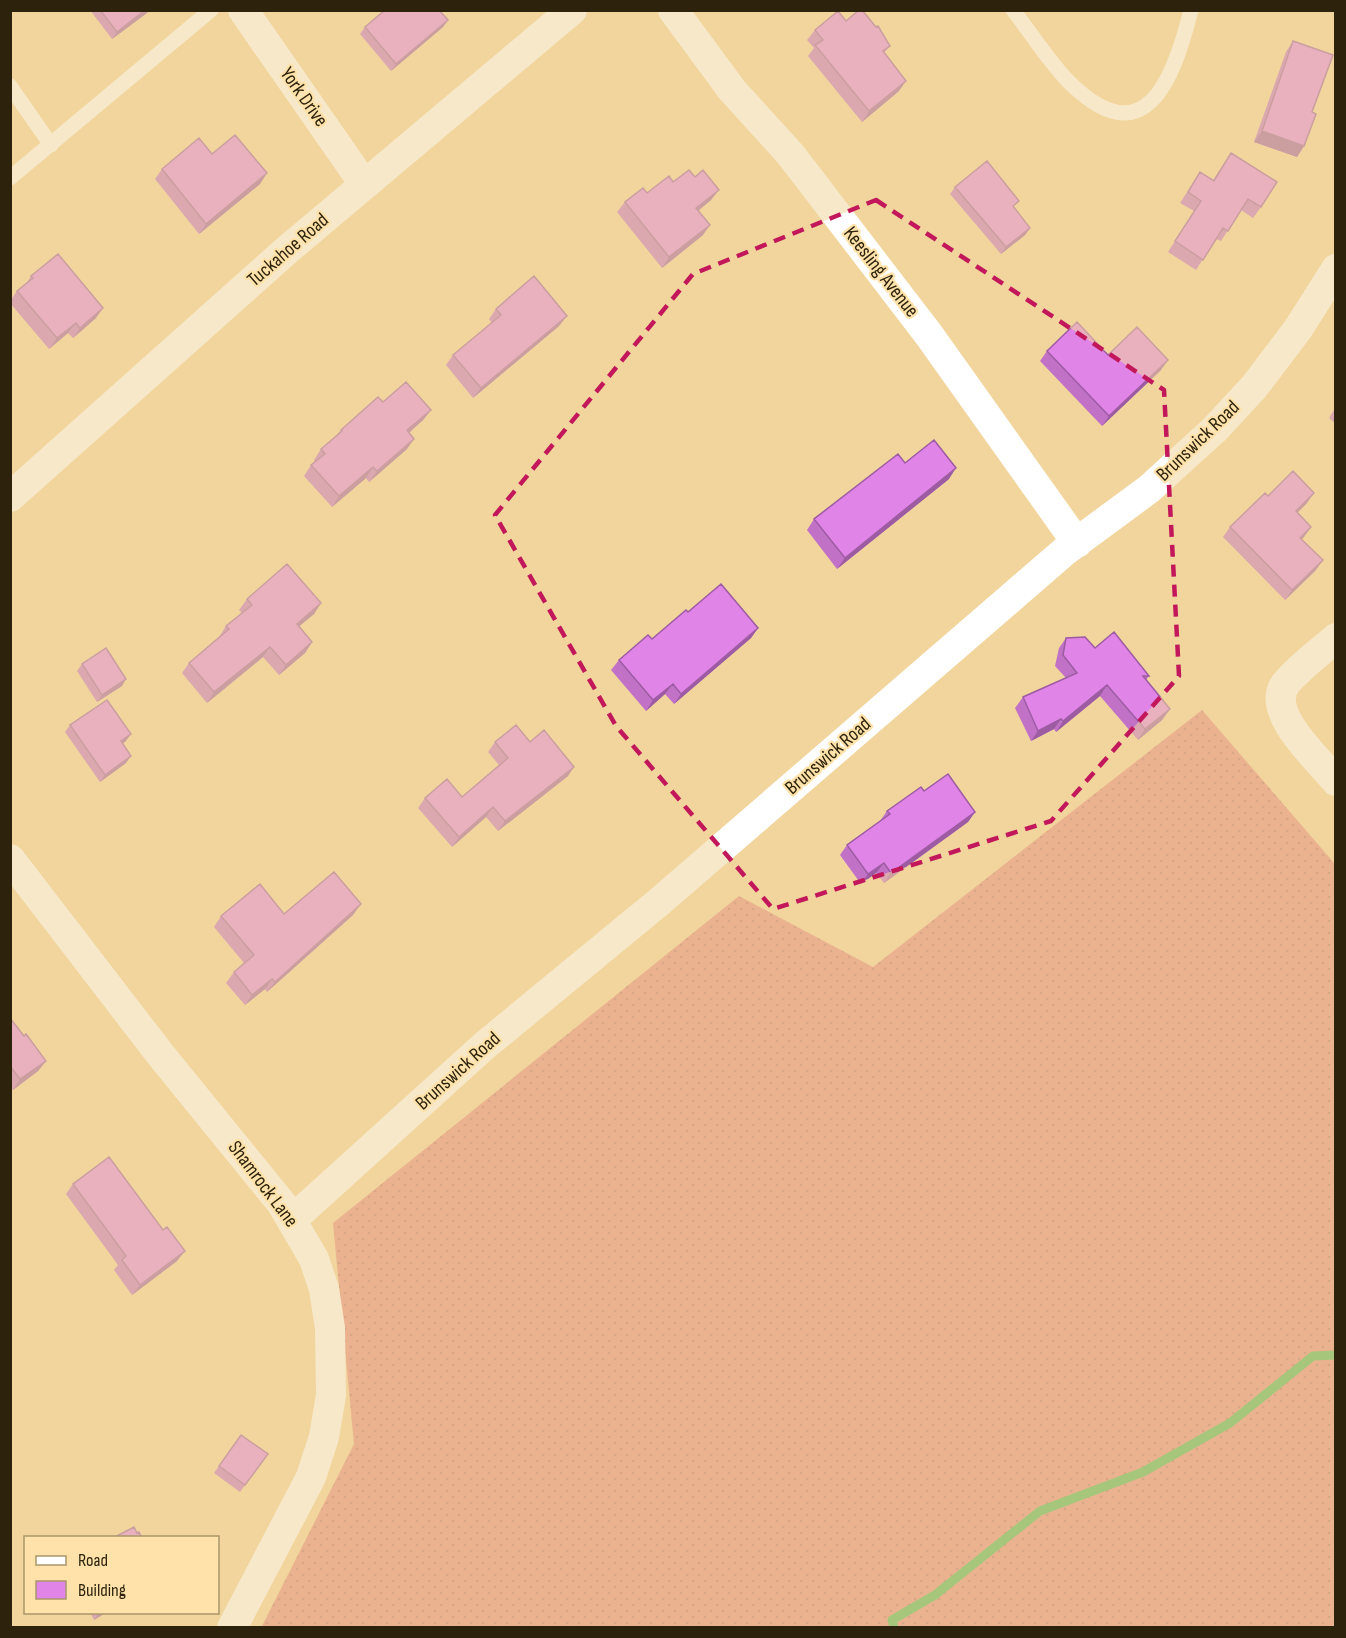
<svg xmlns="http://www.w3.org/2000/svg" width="1346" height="1638" viewBox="0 0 1346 1638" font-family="'Sofia Sans Condensed',sans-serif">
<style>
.grass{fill:url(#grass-dots)}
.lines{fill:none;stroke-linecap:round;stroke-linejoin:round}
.stream{stroke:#4db553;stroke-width:9}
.lane{stroke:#fff;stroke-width:15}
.street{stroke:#fff;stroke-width:30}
.wall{fill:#c172c7}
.shaded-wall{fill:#9d5ca2}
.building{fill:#e084e7;stroke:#9d5ca2;stroke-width:1.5}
.marked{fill:none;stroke:#c2185b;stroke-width:4.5;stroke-dasharray:12 8;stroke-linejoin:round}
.labels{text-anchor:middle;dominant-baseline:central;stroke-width:4.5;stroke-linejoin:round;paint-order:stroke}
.street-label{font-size:20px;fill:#2d230c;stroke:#fee2aa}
</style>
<defs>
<pattern id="grass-dots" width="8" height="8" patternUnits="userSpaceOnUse" patternTransform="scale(1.5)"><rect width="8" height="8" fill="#e58881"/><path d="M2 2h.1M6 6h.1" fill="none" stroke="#ba6f68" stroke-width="1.8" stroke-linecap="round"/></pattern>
</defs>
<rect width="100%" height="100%" fill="#f1d59d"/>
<path class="grass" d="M1202,710L1335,864V1627L261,1628L354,1444L333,1223L739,896L873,967Z"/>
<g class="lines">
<path class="stream" d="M894,1628L892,1620L935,1595L1040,1511L1143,1472L1230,1423L1313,1356L1336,1355"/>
<path class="lane" d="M1013,10C1031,33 1047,59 1067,80C1144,158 1173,82 1191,10
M10,86L51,145
M10,178L211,10"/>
<path class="street" d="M243,10L364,184
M673,10L732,90L791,155L929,335L1077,543
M10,497L287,250L572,10
M1336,638C1320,652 1301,666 1287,682C1262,710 1318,759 1336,781
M10,859L160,1054L282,1204L314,1259L324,1289L330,1328L331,1395L324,1437L311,1477L232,1628
M293,1219L484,1046L659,902L1065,551L1149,489L1214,430L1254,387L1298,329L1336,269"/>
</g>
<path class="wall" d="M90,10H148L147,13L112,39Z
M448,20L443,27L391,71L360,34L365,27Z
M846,21L890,46L884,53L899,91L862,122L808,56L814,48L807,40L815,30Z
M1293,41L1304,146L1297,157L1254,142L1286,52Z
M1231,153L1261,207L1253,218L1241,210L1221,241L1216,239L1196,270L1168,252L1194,211L1180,203L1200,172L1213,180Z
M212,154L260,184L199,234L155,179L162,169Z
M673,182L711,200L698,211L703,235L662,268L617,212L625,202Z
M955,187L1030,228L1025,235L1001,254L950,194Z
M31,276L96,318L73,338L68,333L49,349L10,303V301L17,291L26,284Z
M496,309L559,326L473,398L446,365L453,355L492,323L489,319Z
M1047,351L1108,355L1161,370L1102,426L1040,361Z
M383,402L431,410L423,420L409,433L407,449L369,482L366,478L332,507L304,476L311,465L315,462L314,460L321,449L335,437L341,430Z
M1335,408V423L1329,418Z
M905,463L949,479L837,569L807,530L814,519Z
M1268,496L1307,503L1297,513L1304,537L1302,539L1323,560L1315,571L1285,600L1223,537L1230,527Z
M247,599L321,603L314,614L299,626L312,642L305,653L279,675L263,657L207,703L182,673L189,663L219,637L226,626L242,613L239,610Z
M688,612L758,628L751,638L674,704L665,694L646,711L611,670L619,660L652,639Z
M1066,638L1095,648L1149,676L1146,680L1170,709L1162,720L1138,740L1100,696L1056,732L1054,729L1031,741L1015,708L1023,697L1066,678L1055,666L1059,648Z
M82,664L122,686L97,702L77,671Z
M70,725L126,741L122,744L126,763L100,782L65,732Z
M495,742H530L568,776L498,831L486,817L452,847L418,808L425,798L462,797L499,765L488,752Z
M924,791L975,812L968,822L884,883L876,873L861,884L840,855L847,845L880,821L887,811Z
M284,914L353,915L267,992L265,989L245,1005L226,983L234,972L244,963L214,927L221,916Z
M10,1018L24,1036L46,1061L38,1071L13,1090L10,1086Z
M73,1184L163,1230L177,1261L132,1295L114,1270L118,1265L66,1194Z
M241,1435L268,1454L240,1492L214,1473Z
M90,1612H107L94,1620Z"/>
<path class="shaded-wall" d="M145,10H148L147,13L112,39L117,32Z
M448,20L443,27L391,71L396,64Z
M906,81L899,91L862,122L869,111Z
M1262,131L1304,146L1297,157L1254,142Z
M267,173L260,184L199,234L206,224Z
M719,190L711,200L689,218L696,208Z
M710,225L703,235L662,268L669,257Z
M1030,228L1025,235L1001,254L1006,247Z
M103,308L96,318L73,338L80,328Z
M567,316L559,326L473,398L481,388Z
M76,323L68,333L49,349L57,338Z
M1168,360L1161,370L1102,426L1109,416Z
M431,410L423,420L399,441L407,430Z
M414,439L407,449L369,482L377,471Z
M373,467L366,478L332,507L339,496Z
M956,468L949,479L837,569L845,558Z
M1314,493L1307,503L1288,522L1296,511Z
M1311,527L1304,537L1293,548L1300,538Z
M1323,560L1315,571L1285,600L1292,590Z
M321,603L314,614L290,634L297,624Z
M758,628L751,638L674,704L681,694Z
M312,642L305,653L279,675L286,665Z
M270,647L263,657L207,703L214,692Z
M126,679L122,686L97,702L102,695Z
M673,684L665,694L646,711L653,700Z
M1107,685L1100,696L1056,732L1063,721Z
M1170,709L1162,720L1138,740L1145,729Z
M1061,719L1054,729L1031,741L1038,731Z
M131,734L126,741L116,748L121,741Z
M131,756L126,763L100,782L105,775Z
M574,767L568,776L498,831L505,821Z
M493,807L486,817L452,847L459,837Z
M975,812L968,822L884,883L891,873Z
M884,863L876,873L861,884L868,874Z
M361,904L353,915L267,992L275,982Z
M272,979L265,989L245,1005L252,995Z
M46,1061L38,1071L13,1090L20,1079Z
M185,1251L177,1261L132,1295L140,1285Z
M99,1612H107L94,1620Z"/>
<path class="building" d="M100,10H145L117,32Z
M385,10H439L448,20L396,64L365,27Z
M859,10H862L876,27L878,26L890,46L883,51L906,81L869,111L815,45L823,40L815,30L838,11L846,21Z
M1293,41L1333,55L1312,112L1316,114L1304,146L1262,131Z
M235,135L267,173L206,224L162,169L199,138L212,154Z
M1231,153L1277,182L1261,207L1248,199L1228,231L1223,228L1203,260L1175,241L1201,201L1188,192L1200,172L1214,181Z
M987,161L1019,201L1013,206L1030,228L1006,247L955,187Z
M689,170L695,177L703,170L719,190L696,208L710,225L669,257L625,202L643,188L647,193L669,176L673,182Z
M58,254L103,308L80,328L76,323L57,338L17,291L33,278L31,276Z
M534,276L567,316L481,388L453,355L501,315L496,309Z
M1077,322L1108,355L1137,327L1168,360L1109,416L1047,351Z
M406,382L431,410L407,430L414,439L377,471L373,467L339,496L311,465L325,454L321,449L342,431L341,430L378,397L383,402Z
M934,440L956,468L845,558L814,519L898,454L905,463Z
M1293,471L1314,493L1296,511L1311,527L1300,538L1323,560L1292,590L1230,527L1265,493L1268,496Z
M287,564L321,603L297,624L312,642L286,665L270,647L214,692L189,663L229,629L226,626L252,605L247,599Z
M721,584L758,628L681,694L673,684L653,700L619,660L648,635L652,639L686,610L688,612Z
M1114,632L1149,676H1143L1170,709L1145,729L1107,685L1063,721L1061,719L1038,731L1023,697L1077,673L1063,655L1066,638L1085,637L1095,648Z
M106,648L126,679L102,695L82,664Z
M107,700L131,734L121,741L131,756L105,775L70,725Z
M516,725L530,742L544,730L574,767L505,821L493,807L459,837L425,798L447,779L462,797L508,758L495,742Z
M948,774L975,812L891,873L884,863L868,874L847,845L890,814L887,811L921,787L924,791Z
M334,872L361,904L275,982L272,979L252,995L234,972L254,955L221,916L260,884L284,914Z
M10,1018L24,1036L26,1034L46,1061L20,1079L10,1066Z
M109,1157L163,1230L167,1227L185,1251L140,1285L122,1260L126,1256L73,1184Z
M241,1435L268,1454L245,1485L219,1466Z
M134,1527L137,1533L139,1532L142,1538H113Z"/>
<path d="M0 0H1346V1638H0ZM876,200L1164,390L1179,676L1051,821L773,909L616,726L495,515L693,274Z" fill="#f1d59d" fill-opacity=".55" fill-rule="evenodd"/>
<path class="marked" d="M876,200L1164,390L1179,676L1051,821L773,909L616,726L495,515L693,274Z"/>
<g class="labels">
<g class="street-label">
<text transform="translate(304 97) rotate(55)">York Drive</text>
<text transform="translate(288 250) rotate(-41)">Tuckahoe Road</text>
<text transform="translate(881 272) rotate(52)">Keesling Avenue</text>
<text transform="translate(1198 441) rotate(-44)">Brunswick Road</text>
<text transform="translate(828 756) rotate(-41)">Brunswick Road</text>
<text transform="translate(458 1071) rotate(-42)">Brunswick Road</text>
<text transform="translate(263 1184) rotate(53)">Shamrock Lane</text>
</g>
</g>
<rect width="1346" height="1638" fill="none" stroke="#2d230c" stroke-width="24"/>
<rect x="24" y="1536" width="195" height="78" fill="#fee2aa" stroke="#aa966b" stroke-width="1.5"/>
<rect x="36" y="1556" width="30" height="9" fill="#ffffff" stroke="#aa966b" stroke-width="1.5"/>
<text x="78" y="1566" font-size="18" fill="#2d230c">Road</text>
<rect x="36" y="1581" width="30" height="18" fill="#e084e7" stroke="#aa966b" stroke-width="1.5"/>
<text x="78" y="1596" font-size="18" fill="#2d230c">Building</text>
</svg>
